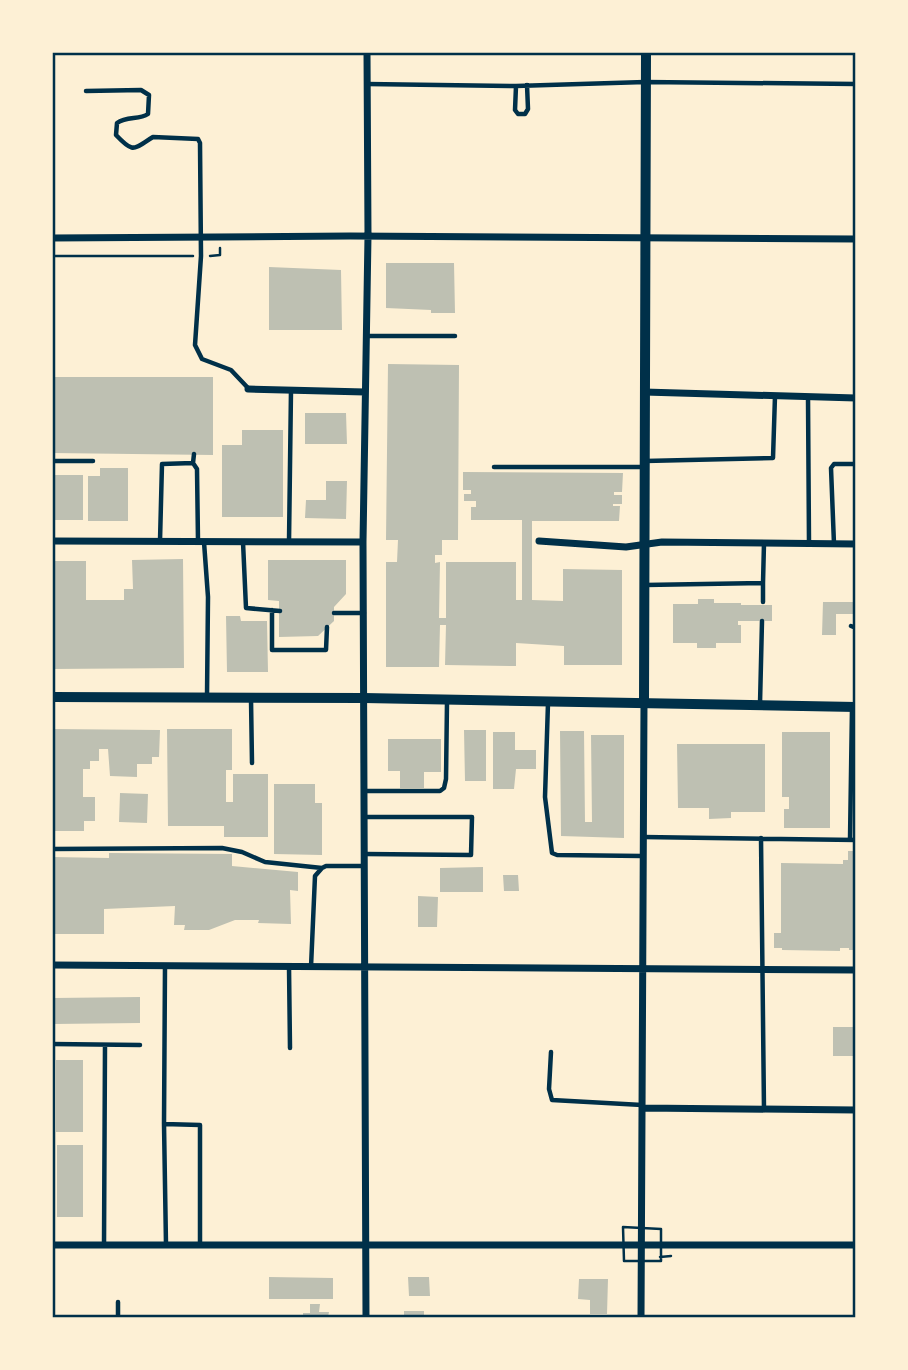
<svg xmlns="http://www.w3.org/2000/svg" width="908" height="1370" viewBox="0 0 908 1370" font-family="'IBM Plex Sans',sans-serif">
<style>
.building{fill:#bec0b2}
.lines{fill:none;stroke-linecap:round;stroke-linejoin:round}
.path{stroke:#003049;stroke-width:2.5}
.service{stroke:#003049;stroke-width:4.5}
.minor{stroke:#003049;stroke-width:7}
.tertiary{stroke:#003049;stroke-width:10}
.secondary{stroke:#003049;stroke-width:10}
.neatline{fill:none;stroke:#003049;stroke-width:2.5}
</style>
<rect width="100%" height="100%" fill="#fdf0d5"/>
<path class="building" d="M386,263H454L455,313H431V310L386,308Z
M269,267L341,270L342,330H269Z
M388,364L459,365L458,540H442V555H435V563L440,562L439,618H446V562H516V600H522V520H471V507H476V501H464V494H471V490H463V472L623,473L622,492H614V495H622V504H613V506H620L619,521H532V600L563,601V569L622,570V665H564V646L516,643V666L445,665L446,625H440L439,667H386V562H397L398,540H386Z
M52,377H213V455L52,453Z
M305,413H346L347,444H305Z
M242,430H283V517H222V445H242Z
M100,468H128V521H88V476H100Z
M52,475H83V520H52Z
M326,481H347L346,519L305,518L306,500H326Z
M183,559L184,668L52,669V561H86V600H124V589H133L132,560Z
M268,560H346V594L334,607V621L318,636L279,637V601L268,600Z
M698,599H714V603H741V605H772V621H738V625H741V643H716V648H697V643H673V604H698Z
M823,602H855V614H836V635H822Z
M226,616H240L241,621H267L268,672H227Z
M52,729L160,730L159,757H152V764H137V777L110,776L108,749H99V761H90V769H83V797H95V821H84V831H52Z
M167,729H232V770H226V802H233V774H268V837H224V826H168Z
M464,730H486V781H465Z
M560,731H584L585,822H592L591,735H624V838L561,836Z
M493,732H515V750H536V769H516L514,789H493Z
M782,732H830V828H784V809H789V797H782Z
M388,739H441V772H424V788H400V771H388Z
M677,744H765V812H731V818L709,819V808H678Z
M274,784H315V803H322V855L274,854Z
M120,793L148,794L147,823L119,822Z
M848,851H855V950H849V948H840V951L782,950V948H774V933H781V863L843,864V860H848Z
M109,853L232,854V866L298,872V891L290,890L291,924L258,923L259,920H235L209,930H184L185,925H174L175,906L104,909V934H52V857L109,858Z
M483,867V892H440V868Z
M503,875H518L519,891H504Z
M418,896L438,897L437,927H418Z
M140,997V1023L54,1024V998Z
M833,1027H855V1056H833Z
M56,1060H83V1132H56Z
M57,1145H83V1217H57Z
M269,1277L333,1278V1299H269Z
M408,1277H429L430,1296H409Z
M579,1279H608L607,1314H590V1300L578,1299Z
M310,1304H320L319,1312H329L328,1317H303V1313H310Z
M404,1311H424V1317H404Z"/>
<g class="lines">
<path class="path" d="M52,256H193
M210,256L220,255V248
M623,1227L661,1229V1261H624Z
M660,1257L671,1256"/>
<path class="service" d="M367,84L516,86L645,82L856,84
M516,86L515,110L518,114H525L528,109L527,85
M86,91L141,90L149,95L148,114C139,120 127,116 117,123L116,135C134,154 133,149 153,137L198,139L200,143L201,256L195,345L202,359L231,370L248,388
M367,336H455
M808,397L809,543
M52,461H93
M645,461L773,458L775,396
M193,463L194,454
M494,467H643
M160,541L162,464L193,463L197,469L198,541
M204,542L208,597L207,696
M243,542L246,608L280,611
M289,542L291,390
M834,544L831,468L834,464H856
M645,585L763,583L764,543
M763,602V583
M272,610V650H326L327,627
M334,613H364
M851,626L856,628
M251,699L252,763
M548,703L545,797L552,853L557,855L642,856
M760,704L762,621
M364,791H440L444,788L446,779L447,702
M364,817H472L471,855L365,854
M643,837L856,840
M761,838L764,1110
M850,840L852,708
M52,849L222,848L242,852L265,862L322,868
M165,966L164,1124L166,1245
M289,967L290,1048
M311,967L315,876L322,868L326,866H364
M52,1044L140,1045
M551,1052L549,1089L552,1100L642,1105
M164,1124L200,1125V1245
M104,1245L105,1045
M118,1318V1302"/>
<path class="minor" d="M52,238L350,236L856,239
M248,389L365,392
M644,392L856,398
M52,541L363,542
M539,541L626,547L662,542L856,544
M52,965L856,970
M642,1108L856,1110
M52,1245H856
M366,1318L363,542L368,236L367,52
M641,1318L644,703"/>
<path class="tertiary" d="M644,703L646,52"/>
<path class="secondary" d="M52,697L364,698L856,707"/>
</g>
<rect width="908" height="1370" fill="none" stroke="#fdf0d5" stroke-width="108"/>
<rect x="54" y="54" width="800" height="1262" class="neatline"/>
</svg>
